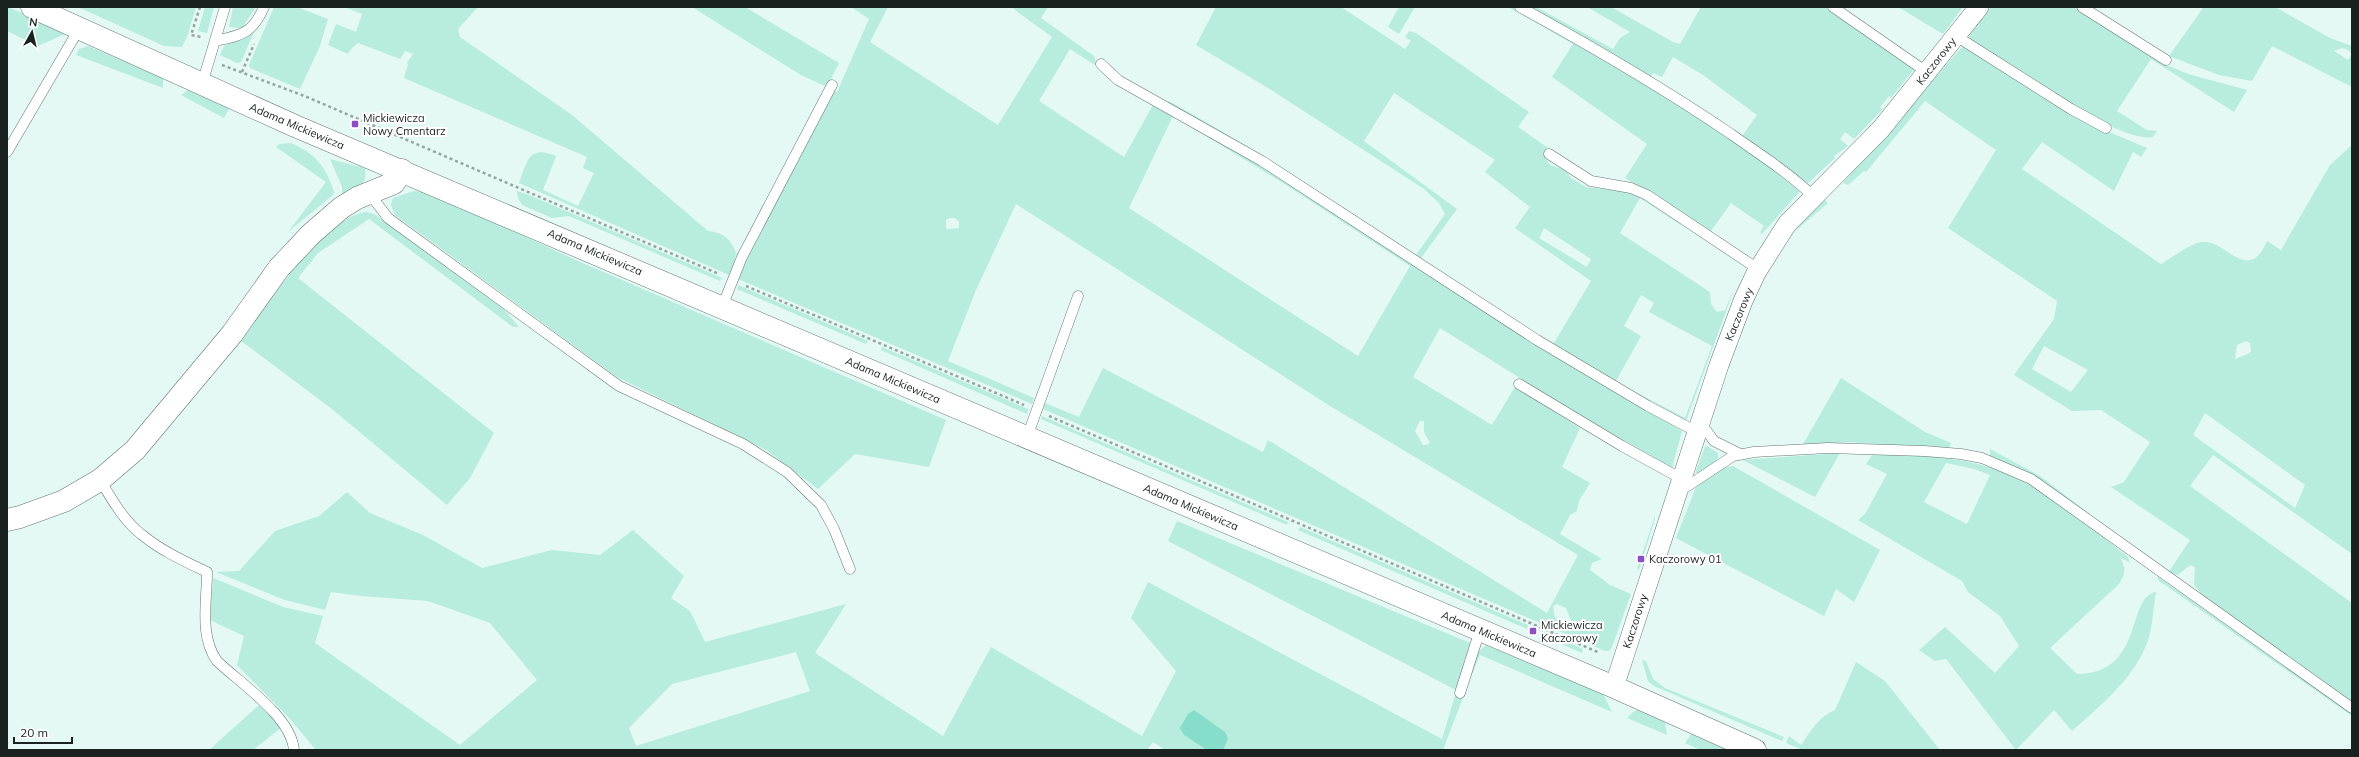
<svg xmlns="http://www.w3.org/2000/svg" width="2359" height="757" viewBox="0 0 2359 757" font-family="Mulish,sans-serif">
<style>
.green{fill:#b7ecde;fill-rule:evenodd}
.water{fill:#86ddc9}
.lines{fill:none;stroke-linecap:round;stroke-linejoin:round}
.service-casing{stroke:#637671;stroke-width:11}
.minor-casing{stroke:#637671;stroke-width:20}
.tertiary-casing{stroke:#637671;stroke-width:23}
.path{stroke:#95a5a2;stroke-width:2.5;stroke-dasharray:3 3;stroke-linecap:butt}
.service{stroke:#fff;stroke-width:10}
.minor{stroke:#fff;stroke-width:19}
.tertiary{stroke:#fff;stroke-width:22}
.poi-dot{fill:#8e4ec3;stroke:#fff;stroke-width:1.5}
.labels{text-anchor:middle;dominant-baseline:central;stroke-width:4;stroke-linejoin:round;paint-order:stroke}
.street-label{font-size:11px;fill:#1a2220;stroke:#fff}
.poi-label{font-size:11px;fill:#1a2220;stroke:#fff;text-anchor:start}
</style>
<rect width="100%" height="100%" fill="#e4f9f4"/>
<path class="green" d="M8,7L67,33L38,46L7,31Z
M78,7H196L187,37L182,47L164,46Z
M205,7H214L207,33L198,31Z
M233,7H256L242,28L229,27Z
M274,7H297L328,19L320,46L300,89L250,68L249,65Z
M344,7H478L458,29L460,37L572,115L708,231C723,232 731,239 736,253H739L827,87L801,75L692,7H745L839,63L827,87L837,92L869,19L851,7H888L870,42L998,125L1052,37L1011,7H1048L1041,18L1094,56L1098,67L1070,49L1039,101L1124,157L1154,103L1213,135L1536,344L1682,431L1672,468L1584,418L1440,328L1413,377L1492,425L1515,387L1580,428L1562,467L1590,483L1579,501L1577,511L1570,515L1560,534L1602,559L1592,563L1590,570L1610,585L1631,594L1612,647L1609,651H1605L1043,409L1045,403L1079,417L1103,368L1263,452L1268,440L1547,613L1578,555L1330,406L1016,204L976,290L948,361L1034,398L1032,404L738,279L745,261L736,254L731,274L729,275L519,183C527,162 528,144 556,156L543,190L578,206L594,173L583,168L587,157L404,78L408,65L407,63L413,54L405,51L400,59L358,43L352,48L348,54L328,45L336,24L356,32L362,14ZM1173,116L1283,183L1410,266L1358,356L1129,208ZM950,218H955L959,222V228L946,229V220ZM1420,421H1424V432L1430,443L1426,445H1423L1415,431ZM1557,604L1566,608L1571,621H1559L1555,618L1553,606Z
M1216,7H1341L1405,49L1411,41L1405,37L1409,31L1416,33L1529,112L1518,127L1560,156L1547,152L1544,156L1550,165L1565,170L1571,178L1586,187L1636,193L1680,220L1681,225L1640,198L1620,233L1710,292L1711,304L1717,312L1725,310L1735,287L1686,421L1632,390L1685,418L1712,346L1649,312L1654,303L1641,295L1624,326L1641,336L1616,381L1621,384L1620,385L1534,335L1536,334L1554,343L1591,281L1515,228L1530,207L1485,172L1495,160L1394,93L1364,141L1457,209L1421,258L1455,281L1265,159L1168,103L1169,101C1254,148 1335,202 1416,255L1445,214L1439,203L1424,189L1268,88L1196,45ZM1544,228L1591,259L1587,267L1539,238Z
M1399,7H1415L1399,34L1388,27Z
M1508,7H1514L1575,40L1741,145L1800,191L1762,234L1760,232L1764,226L1731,203L1711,231L1625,178L1647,144L1552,77L1573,44Z
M1527,7H1536L1613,49L1620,38L1630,32L1587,7H1611L1673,42L1680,44L1701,7H1827L1915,68L1891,98L1889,96L1880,107L1882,110L1854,139L1845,132L1840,139L1848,146L1834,156L1835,158L1808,183L1718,120L1716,117L1742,136L1757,115L1703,75L1673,57L1662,77L1653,73L1651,77Z
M1898,7H1963L1943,34Z
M1991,7H2073L2169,66L2188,74L2247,90L2234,112L2151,59L2117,111L2147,130L2157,131L2153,137C2119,144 2006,63 1973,42L1969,38L1970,34Z
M2201,7H2275L2330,38L2352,46V87L2272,46L2252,81L2219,75L2169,56L2203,8ZM2342,48L2348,50L2352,54L2348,60L2334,51Z
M254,32L241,62L237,63L220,55L224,46Z
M88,46L163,78V88L76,55L79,49Z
M1962,47L1968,48L2095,126L2147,148L2141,157L2133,152L2114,191L2042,142L2022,169L2161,264C2171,258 2190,244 2201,242C2225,238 2248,286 2267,241L2281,250L2330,165L2352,145V554L2213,455L2190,486L2352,603V703L2205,598L2194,585L2195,567L2190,565L2178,575L2168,573L2190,540L2111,487L2124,482L2150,442L2101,410L2072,411L2014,375L2054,319L2057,301L1948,228L1996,150L1925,101L1866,172L1864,171L1848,185L1843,183ZM2246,341L2250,343L2251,351L2248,354L2235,359L2237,345ZM2044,346L2088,370L2071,392L2032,369ZM2205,413L2305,485L2295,508L2193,435Z
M188,90L231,105L224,118L181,95Z
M291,143C315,153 327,168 334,192L333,195L288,232L326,182L276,147L279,144Z
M330,159L365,168C368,186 355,191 342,199V187Z
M414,191L430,193L578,261L946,420L929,467L855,454L818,489L766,450L617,377L395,215L391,205L393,198Z
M517,191L529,195L722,278L720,281L569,216L552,218L522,205L518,198Z
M1825,200L1828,203L1794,232L1813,210Z
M367,212L376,215L502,307L519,327H513L369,219L318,253L298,278L494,433L470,478L447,505L332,409L240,340C266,307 325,215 367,212Z
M738,285L868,341L866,344L737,289Z
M882,347L1028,409L1027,414L881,350Z
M1841,378L1925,432L1951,443L1948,450L1851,442L1802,446Z
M1042,416L1288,522L1287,525L1041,419Z
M1707,446L1718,453C1720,463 1705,469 1697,474L1696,471L1705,447Z
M1990,449L2040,476L2090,514L2021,471L1990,456Z
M1874,452C1914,455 1954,456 1992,468C2037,482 2091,527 2128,557L2130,563L2120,557C2126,569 2126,574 2118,585L2050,648L2077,674C2145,674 2126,596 2156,592C2153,607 2153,626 2148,640C2136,677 2100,706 2072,731L2054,710L2016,750L1946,659L1935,661L1919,650L1945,627L1995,673L2019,646L2000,616L1968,592L1962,581L1858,520L1865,514L1887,474L1866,464L1872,455L1867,454ZM1946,463L1974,469L1990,475L1967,524L1924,502Z
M1840,453L1815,497L1743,460Z
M1733,466L1880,550L1854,602L1836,589L1824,616L1676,538L1696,487L1722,468Z
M347,492L370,513L423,535L482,568L552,550L600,555L633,530L684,576L671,598L690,611L705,642L846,604L815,653L943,736L991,647L1142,736L1176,671L1131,618L1148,582L1442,739L1456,692L1464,695L1443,750H1165L1153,742L1147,750H316L291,720L237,665L244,636L210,620L213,578L283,607L323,616L315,643L460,745L537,680L490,623L428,601L361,596L331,592L325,610L285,600L216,572L239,571L275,531L319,516ZM796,652L810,691L636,746L629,728L672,684Z
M1655,516V519L1639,570L1637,569Z
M1177,521L1470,643L1456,690L1168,541Z
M1300,527L1528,625L1527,629L1298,530Z
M2158,577L2352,713V716L2158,580Z
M1542,631L1583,649L1582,653L1541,635Z
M1486,645L1603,694L1612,712L1480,655L1471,677L1476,654Z
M1642,660L1646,661L1653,679L1665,688L1784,737L1782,741L1654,686L1648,681Z
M1856,662L1885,681L1940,750H1803L1786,743L1789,736L1801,745C1811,731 1818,717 1835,710Z
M259,705L282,727L253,750H209Z
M1638,710L1665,721L1667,735L1627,718L1633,712Z
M1692,733L1733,750H1700L1685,743Z"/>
<path class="water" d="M1194,710L1225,732L1228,739L1223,750H1207L1184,735L1180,728L1188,714Z"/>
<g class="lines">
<g class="service-casing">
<path id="service" d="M1520,7C1593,47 1662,87 1731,134C1759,154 1788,172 1813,196
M1833,7L1928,73
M2082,7L2166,60
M1956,36L2071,109L2106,128
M215,41C242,35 252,34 264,7
M1101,64L1118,80L1262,161L1537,340L1648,406L1697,432
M202,84L225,7
M7,152L79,29
M1549,154L1591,181L1631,188L1647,195L1758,269
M369,193L388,218L619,386L743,444L787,472L821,505L834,529L850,569
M722,307L742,257L832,85
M1519,384L1622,446L1682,479
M1700,422L1714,441L1740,454
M1027,437L1078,296
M100,480C112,499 123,520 141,534C160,550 184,561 207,572C207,601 199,636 217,661C241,684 291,716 294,750
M1680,491L1733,456L1754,452L1828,448L1924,451L1961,454L1982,458L2031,479L2352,708
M1460,693L1480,630"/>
</g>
<g class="minor-casing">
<path id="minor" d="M1614,687L1719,365L1743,301L1756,273L1787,224L1881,129L1979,7"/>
</g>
<g class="tertiary-casing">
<path id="tertiary" d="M32,7L295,126L1614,687L1755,750
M7,520L20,517L64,501L100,480L135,450L232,334L279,268L311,234L341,208L357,198L394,183L402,170"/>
</g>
<path class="path" d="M200,7L191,35L201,37
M222,65L307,97L719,274
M242,72L254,44
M746,286L1024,405
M1049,416L1600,653"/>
<use href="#service" class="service"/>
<use href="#minor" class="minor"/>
<use href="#tertiary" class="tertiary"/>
</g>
<g class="poi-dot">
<rect x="351" y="120" width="8" height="8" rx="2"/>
<rect x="1637" y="555" width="8" height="8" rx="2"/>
<rect x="1529" y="627" width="8" height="8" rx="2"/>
</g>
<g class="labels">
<g class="street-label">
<text transform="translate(1936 61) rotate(-52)">Kaczorowy</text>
<text transform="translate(297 126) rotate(23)">Adama Mickiewicza</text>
<text transform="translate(595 252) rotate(23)">Adama Mickiewicza</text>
<text transform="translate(1739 314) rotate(-68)">Kaczorowy</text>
<text transform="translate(893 380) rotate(23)">Adama Mickiewicza</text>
<text transform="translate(1191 507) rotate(23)">Adama Mickiewicza</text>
<text transform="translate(1635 621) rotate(-72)">Kaczorowy</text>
<text transform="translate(1489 634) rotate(23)">Adama Mickiewicza</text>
</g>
<g class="poi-label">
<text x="363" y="118">Mickiewicza<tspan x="363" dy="13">Nowy Cmentarz</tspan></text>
<text x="1649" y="559">Kaczorowy 01</text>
<text x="1541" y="625">Mickiewicza<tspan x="1541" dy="13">Kaczorowy</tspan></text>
</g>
</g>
<rect width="2359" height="757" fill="none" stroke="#1a2220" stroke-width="16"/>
<g transform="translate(32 32) rotate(8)" stroke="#ffffff" stroke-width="3" paint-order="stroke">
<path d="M0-3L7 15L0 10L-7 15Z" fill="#1a2220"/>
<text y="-6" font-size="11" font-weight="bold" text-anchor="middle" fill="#1a2220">N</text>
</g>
<path d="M14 737v6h58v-6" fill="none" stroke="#1a2220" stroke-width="2"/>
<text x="20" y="737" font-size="12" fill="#1a2220" stroke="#ffffff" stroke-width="3" paint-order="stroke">20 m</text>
</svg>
